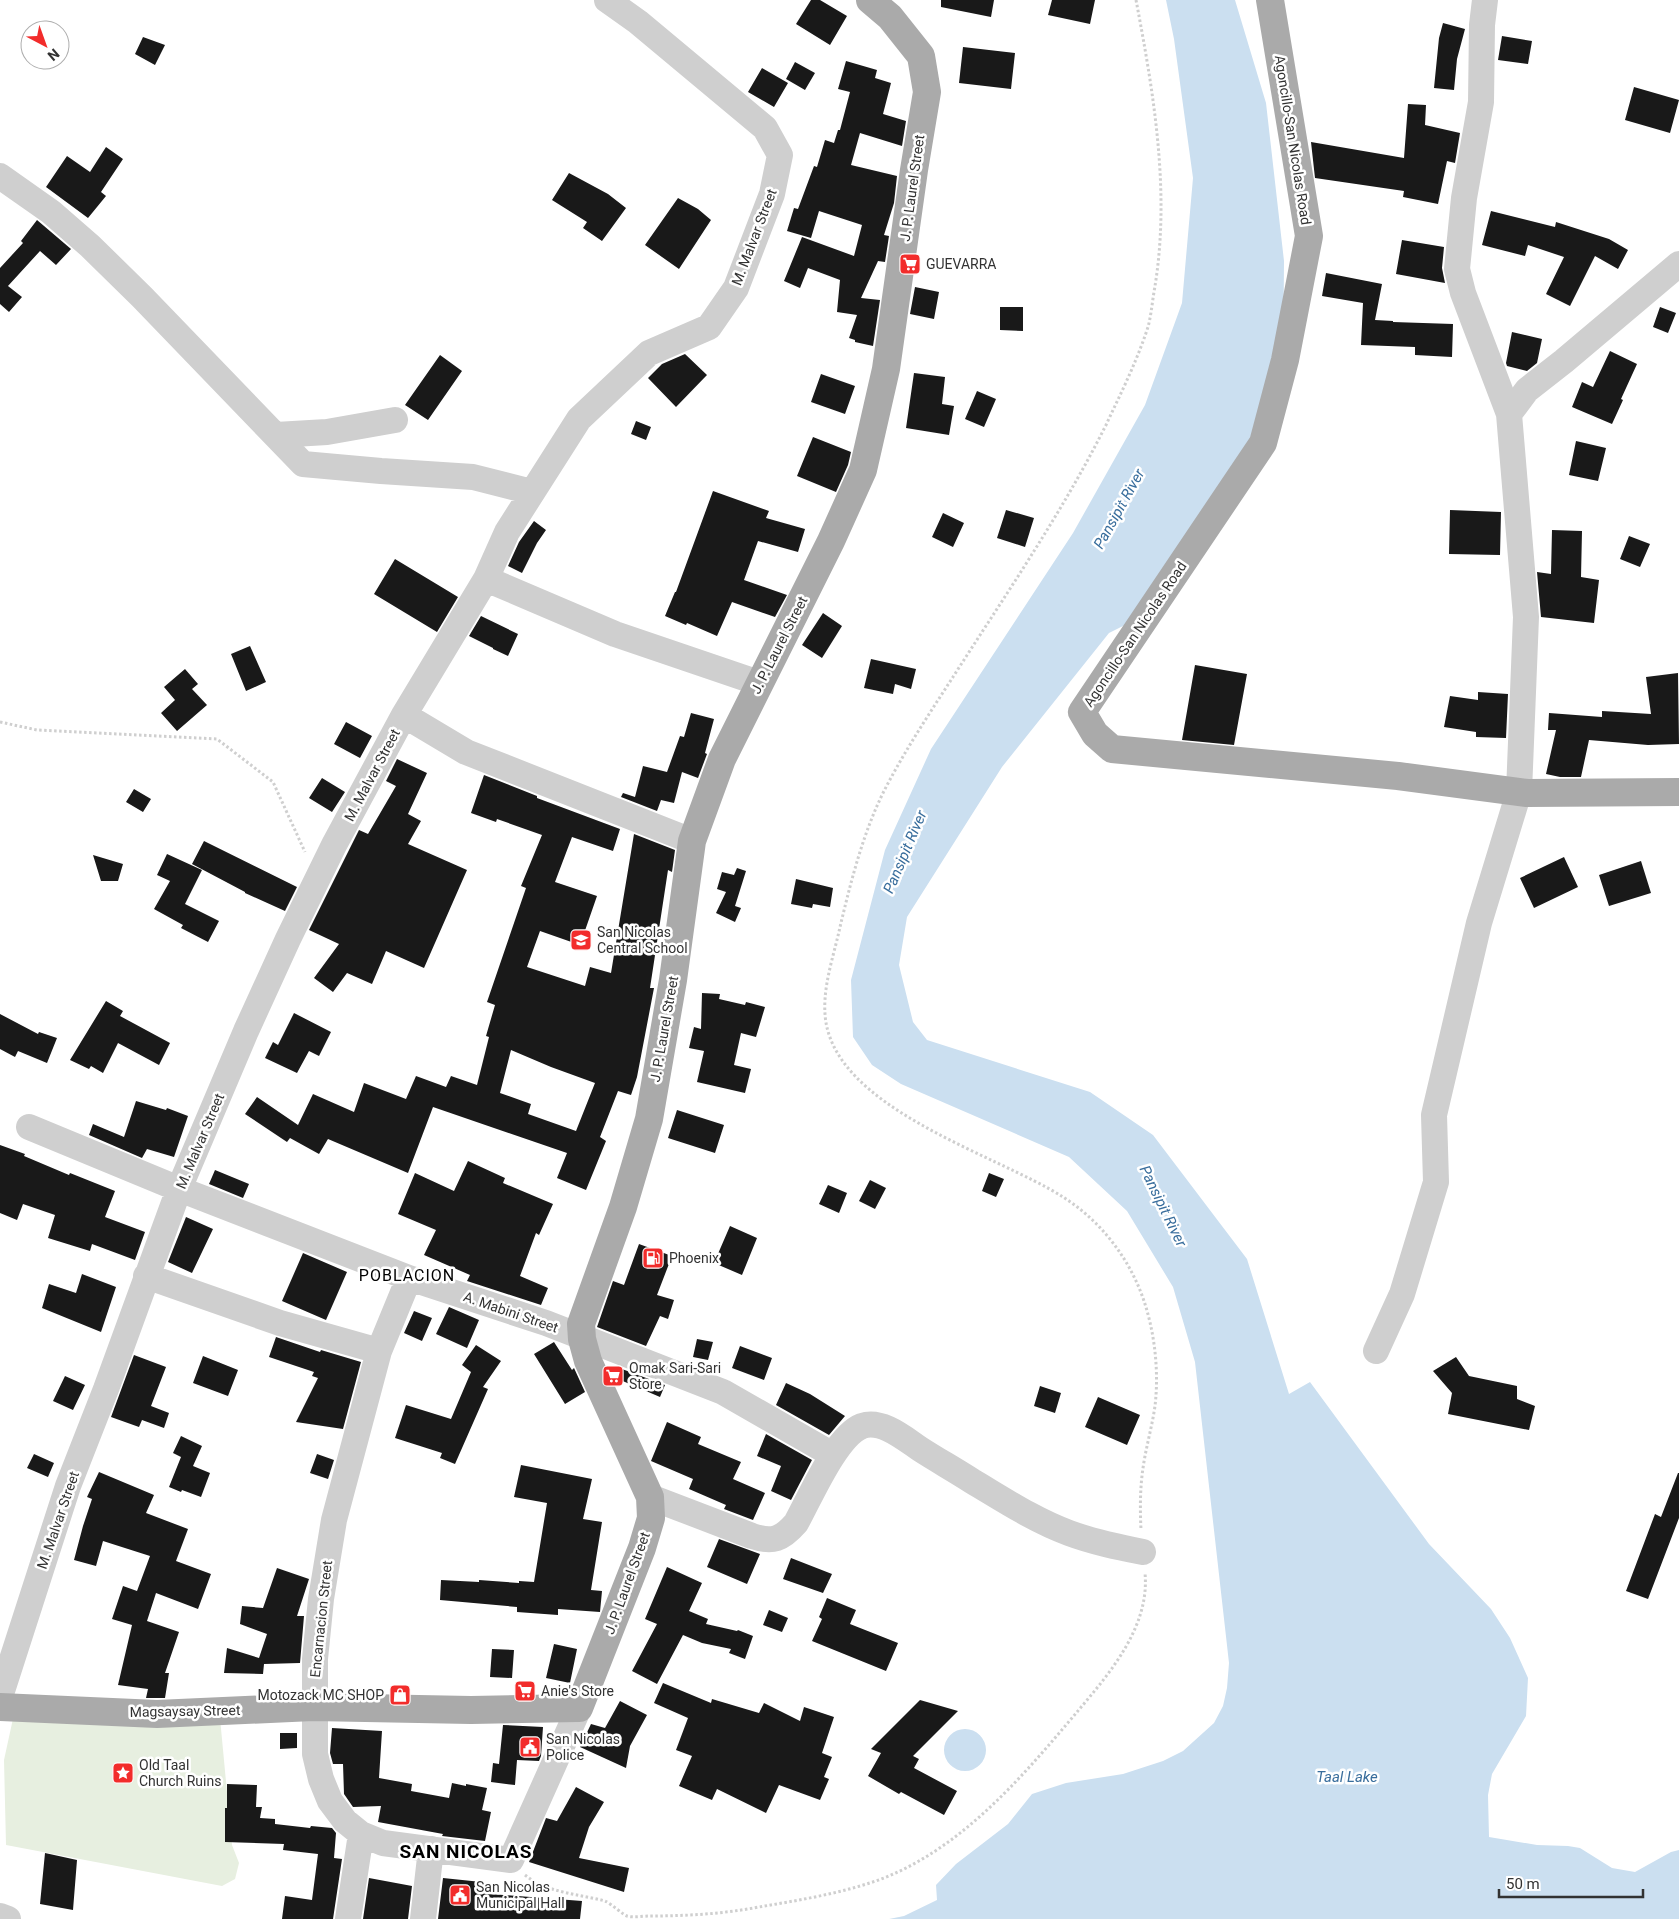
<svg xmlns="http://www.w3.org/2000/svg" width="1679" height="1919" viewBox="0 0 1679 1919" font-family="Roboto,sans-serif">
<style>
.green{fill:#e7efe0}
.water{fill:#cbdff0}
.building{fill:#191919;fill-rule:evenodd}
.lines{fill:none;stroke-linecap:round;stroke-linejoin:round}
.path{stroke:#cfcfcf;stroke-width:3;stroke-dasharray:2.5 2.5;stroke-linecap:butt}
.minor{stroke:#cfcfcf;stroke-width:26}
.major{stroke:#aaa;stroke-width:28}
.labels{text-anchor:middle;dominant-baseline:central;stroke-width:5;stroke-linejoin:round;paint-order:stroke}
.street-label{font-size:14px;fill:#323232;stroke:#fff}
.poi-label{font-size:14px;fill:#323232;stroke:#fff;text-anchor:start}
.water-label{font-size:15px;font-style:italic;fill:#386d9c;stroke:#fff}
.quarter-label{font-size:16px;letter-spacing:1px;fill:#000;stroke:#fff}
.district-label{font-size:19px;font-weight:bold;letter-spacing:1px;fill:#000;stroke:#fff}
</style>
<rect width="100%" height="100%" fill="#fff"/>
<path class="green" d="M14,1714L220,1718L232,1845L239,1863L235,1879L222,1886L6,1845L4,1760Z"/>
<path class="water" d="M1166,0H1235L1266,103L1284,261L1283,380L1255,463L1139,618L1109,633L1002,767L907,917L899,965L913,1022L927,1040L1090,1092L1153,1135L1247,1259L1289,1394L1310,1382L1429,1544L1491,1609L1510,1638L1528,1678L1526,1716L1492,1774L1488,1795L1489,1837L1537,1845L1568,1846L1580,1848L1612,1868L1635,1872L1671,1852L1679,1850V1919H889L904,1916L937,1900L936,1885L956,1864L1008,1824L1032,1794L1066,1783L1123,1774L1163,1761L1183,1751L1214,1723L1223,1706L1227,1688L1229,1663L1195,1362L1173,1287L1127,1211L1069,1157L901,1084L872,1065L853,1037L851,980L885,850L931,749L1073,533L1145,405L1182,303L1193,178L1174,39Z
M944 1750a21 21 0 1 1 42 0a21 21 0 1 1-42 0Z"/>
<path class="building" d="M811,0H820L847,16L830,45L796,24Z
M941,0H994L991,17L941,7Z
M1052,0H1095L1090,24L1048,15Z
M1443,23L1465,29L1457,59L1454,90L1434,88L1439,38Z
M1502,36L1532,41L1528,64L1498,60Z
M143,37L165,45L155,65L135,54Z
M963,47L1015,53L1011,89L959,83Z
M846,61L877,70L875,78L891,83L883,114L906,121L902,146L860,133L851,165L897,176L894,203L884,235L889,236L885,262L878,261L861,298L880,300L873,346L855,342V340L849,338L857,315L837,312L840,280L808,268L800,288L784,281L802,237L854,256L862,225L819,211L811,238L787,231L794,208L798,209L814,166L817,167L825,140L834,143L838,130H840L850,92L838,89Z
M795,62L815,73L805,90L786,79Z
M762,68L788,83L774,107L748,92Z
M1634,87L1679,100L1670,133L1625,120Z
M1408,104L1426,105L1425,125L1460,133L1455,163L1447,161L1438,204L1403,197L1404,191L1315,178L1311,142L1404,158Z
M106,147L123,159L101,192L106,196L88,218L46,187L67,156L90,172Z
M569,173L608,194L626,208L602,241L583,228L587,222L552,200Z
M678,198L698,209L711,220L679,269L645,245Z
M1491,211L1555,227L1556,222L1609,239L1628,250L1618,269L1595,256L1570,306L1546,294L1564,257L1528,245L1525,256L1482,245Z
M37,220L71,249L56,265L40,251L8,286L22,297L9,312L0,304V268L23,243L21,241Z
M1402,240L1444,247L1442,268L1445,283L1396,274Z
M1326,273L1382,284L1375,320L1393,321V322L1453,324L1452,357L1415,355V347L1361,345L1363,303L1322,296Z
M915,287L939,292L934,319L910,314Z
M1000,307H1023V331L1000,330Z
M1660,307L1676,313L1668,333L1653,327Z
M1512,332L1542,339L1537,363L1527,371L1507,366L1506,363Z
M1610,351L1637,364L1621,399L1623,400L1612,424L1572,407L1582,382L1593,387Z
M685,354L707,375L676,407L648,378L662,364Z
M440,355L462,371L428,420L405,405Z
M914,373L945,377L942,404L954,406L949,435L906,428Z
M821,374L855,386L845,414L811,402Z
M977,391L996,399L984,427L965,419Z
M636,421L651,427L646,440L631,434Z
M813,437L851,452L848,465L836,492L797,476Z
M1576,441L1606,448L1598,481L1569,475Z
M713,491L769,511L766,518L805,529L798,552L758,541L744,580L787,595L775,617L732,602L717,636L687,623L686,625L665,616L675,592H676Z
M1006,510L1034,518L1025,547L997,538Z
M1450,510L1501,512L1500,555L1449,554Z
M943,513L964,523L953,547L932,537Z
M534,521L546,530L537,543L522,573L508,566L519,542Z
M1552,530L1582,531L1581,577L1599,580L1594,623L1541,617L1537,572L1551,574Z
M1629,536L1650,544L1640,567L1620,559Z
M395,559L458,597L437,632L374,594Z
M823,613L842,626L822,658L802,645Z
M481,616L518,634L508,656L493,649V648L469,636Z
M250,646L266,682L246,691L231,654Z
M871,659L916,669L911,689L895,684L893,694L864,688Z
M1195,665L1247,674L1234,745L1182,740Z
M185,669L198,684L192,689L207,705L177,731L161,713L175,700L164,687Z
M1678,673L1679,744L1648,745L1589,740L1581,777H1560L1546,774L1556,730H1548L1549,713L1602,717V711L1651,714L1646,677Z
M1478,692L1508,694L1506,738L1476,737V732L1444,727L1450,696L1478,700Z
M691,713L714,719L705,753L707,754L698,778L682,772L674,803L661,800L657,811L621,797L623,793L635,797L643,766L667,772L680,736L684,737Z
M346,722L372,736L360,758L334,744Z
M397,759L427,773L408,814L421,821L408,844L467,870L424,968L386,951L372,984L347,973L333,992L314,978L339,944L309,930L359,830L368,834L396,786L386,781Z
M484,775L537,796V798L620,829L613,851L572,837L555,882L597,896L580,945L540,931L527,967L585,986L590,967L611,973L634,834L675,850L672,872L668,870L650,988H654L637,1077L631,1095L618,1091L600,1137L606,1141L586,1190L557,1178L567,1153L433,1107L408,1173L328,1139L319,1154L290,1138L287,1142L245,1114L257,1097L298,1125L313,1094L354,1112L364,1083L406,1099L416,1076L446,1087L451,1076L477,1085L489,1037L486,1036L495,1005L487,1002L526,888L521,886L542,835L497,819L496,822L471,813ZM511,1050L551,1067L595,1083L576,1131L528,1114L531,1104L500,1093Z
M322,778L345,792L332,812L309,798Z
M134,789L151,799L143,812L126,802Z
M204,841L297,887L285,911L245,893V892L192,864Z
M167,854L202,870L185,904L219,921L208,942L181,928L183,925L154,909L170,881L157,875Z
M93,855L123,864L118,881H101Z
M1564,857L1578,887L1534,908L1520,878Z
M1641,861L1651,893L1609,906L1599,875Z
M737,868L746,871L735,906L741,908L735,922L716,913L726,892L717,889L722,872L734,875Z
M796,879L833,888L830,907L813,904L812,908L791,904Z
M702,993L720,994L719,999L745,1005L746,1002L765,1007L756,1037L741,1033L734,1065L751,1069L745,1093L697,1082L704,1051L689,1048L694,1027L701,1029Z
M106,1001L123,1011L120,1016L170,1043L159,1065L118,1043L103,1073L91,1066L89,1069L70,1060Z
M294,1013L331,1032L319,1056L309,1051L297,1073L265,1058L273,1042L278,1045Z
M0,1014L38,1034L39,1032L57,1038L47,1063L18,1051L15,1057L0,1049Z
M136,1101L166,1110L167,1108L188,1116L174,1157L147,1149L142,1158L89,1135L93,1124L124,1137Z
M677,1110L724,1125L715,1153L668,1138Z
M0,1145L25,1154L24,1156L69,1175L70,1173L115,1191L105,1217L145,1232L135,1260L92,1244L90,1251L48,1238L55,1215L23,1204L17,1220L0,1213Z
M468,1161L505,1178L503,1183L553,1204L539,1235L536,1233L520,1276L548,1288L541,1305L467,1281L470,1275L424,1255L436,1230L398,1214L415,1173L454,1191Z
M215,1170L249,1184L243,1198L209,1184Z
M989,1173L1004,1179L996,1197L982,1191Z
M870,1180L886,1188L875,1209L859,1201Z
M828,1185L847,1193L839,1213L819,1204Z
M186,1217L213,1229L192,1273L168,1262Z
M730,1226L757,1238L742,1275L714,1263Z
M639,1244L672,1256L657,1295L674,1300L668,1319L660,1316L646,1346L597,1327L613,1281L624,1285Z
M303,1253L347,1272L326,1320L282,1301Z
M82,1274L116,1287L101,1332L42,1308L49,1284L76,1293Z
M449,1307L479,1320L467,1348L436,1334Z
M414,1311L432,1318L422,1341L404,1333Z
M276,1337L320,1352L321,1350L361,1362L343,1429L296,1422L318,1378L312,1376L314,1372L269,1357Z
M697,1339L713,1342L708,1360L693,1357Z
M554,1342L572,1370L574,1368L585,1392L565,1404L534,1354Z
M476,1345L501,1361L483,1387L488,1389L455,1464L440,1458L442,1453L395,1438L406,1405L451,1419L471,1372L462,1365Z
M740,1346L772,1358L764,1380L732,1368Z
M134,1355L166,1367L151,1406L169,1413L164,1428L142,1420L139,1427L111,1417Z
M203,1356L238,1370L228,1396L193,1383Z
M1456,1357L1469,1376L1517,1386V1399L1535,1406L1529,1430L1448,1414L1452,1393L1433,1371Z
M622,1369L665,1385L660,1397L618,1379Z
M65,1376L85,1385L73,1410L53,1401Z
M786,1383L810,1394L845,1416L829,1435L776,1405Z
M1040,1386L1061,1393L1055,1413L1034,1406Z
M1098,1397L1140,1415L1127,1445L1085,1427Z
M667,1422L701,1437L698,1444L741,1462L733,1479L765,1493L753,1520L724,1509L726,1505L689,1489L693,1479L651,1461Z
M766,1434L812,1460L791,1500L771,1491L781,1466L757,1456Z
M181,1436L202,1446L193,1466L210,1473L201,1497L182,1490L181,1492L169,1487L181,1457L173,1453Z
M34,1454L54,1463L48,1477L27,1468Z
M317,1454L334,1460L328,1479L310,1473Z
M521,1465L592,1479L583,1519L602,1522L591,1590L602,1591L600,1612L558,1609V1615L517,1612V1607L440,1600L441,1580L479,1582V1580L519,1583V1581L534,1582L547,1503L514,1497Z
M99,1472L154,1495L146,1513L188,1529L176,1561L211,1574L198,1609L156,1593L147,1621L179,1632L165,1673H169L165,1698H146L148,1689L118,1685L132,1625L112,1619L123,1586L137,1591L150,1556L103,1541L96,1566L74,1560L83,1526L92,1499L87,1497Z
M1678,1473H1679V1518L1648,1599L1626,1591L1655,1514L1661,1517Z
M719,1539L760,1554L747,1584L707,1567Z
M791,1558L832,1574L823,1593L783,1579Z
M667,1567L702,1583L689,1611L708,1619L706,1624L737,1631L738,1630L753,1636L745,1659L729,1653L731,1649L702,1643L683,1635L657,1684L632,1671L657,1624L645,1619Z
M277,1568L309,1579L297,1616H304L300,1663L264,1664L263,1674L224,1673L227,1648L259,1658L267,1634L240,1624L242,1606L263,1608Z
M827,1598L856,1610L850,1624L898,1643L886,1671L812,1641L822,1619L819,1617Z
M769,1610L788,1618L782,1632L763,1625Z
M554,1644L577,1649L570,1683L546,1678Z
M492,1649L514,1650L512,1678L490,1677Z
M663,1683L711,1703L712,1699L759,1713L764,1703L800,1721L804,1707L834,1717L822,1753L832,1757L824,1777L829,1779L820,1800L779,1785L766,1813L717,1789L712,1800L679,1786L692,1756L676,1750L688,1718L654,1703Z
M920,1700L958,1711L913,1756L919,1759L914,1768L957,1791L944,1815L901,1792L899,1794L868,1776L881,1753L871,1749Z
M620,1701L647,1715L630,1746L626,1768L580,1747L591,1724L605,1728Z
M503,1725L543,1727L541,1756L539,1761L517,1760L515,1785L491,1782L493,1763L499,1764Z
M332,1728L382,1731L379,1778L412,1784L411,1791L449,1798L452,1783L466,1786V1784L487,1788L482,1810L491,1812L485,1841L442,1836L443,1834L378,1822L381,1806L353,1807L344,1794L343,1764H333L330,1753Z
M280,1733H297V1748L280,1749Z
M227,1784L257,1785L256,1807H262L260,1818L275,1819V1824L310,1828L311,1826L332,1828L336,1833L334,1858L342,1859L333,1919H282L285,1896L312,1900L318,1854L283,1850L284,1844L225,1842V1808H227Z
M576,1787L604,1802L589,1827L579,1858L629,1868L624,1892L529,1862L546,1818L557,1821Z
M45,1853L77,1860L73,1910L40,1904Z
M369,1878L412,1886L408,1919H363Z
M443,1878L491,1883L490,1894L582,1901L580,1919H438Z"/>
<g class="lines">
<path class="path" d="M1136,0C1154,95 1171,195 1154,292C1152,304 1151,316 1148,327C1137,361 1121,393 1106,425C1062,513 1006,594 953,677C929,714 904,752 884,791C863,833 851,881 840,927C834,955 823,985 825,1014C831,1108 996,1154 1063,1197C1101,1221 1130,1259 1144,1301C1155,1334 1159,1372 1155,1406C1152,1427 1146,1447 1143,1468C1140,1488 1140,1509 1141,1530
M0,722L37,730L217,739L273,782L305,852
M525,1875C547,1893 579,1894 605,1901C612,1904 623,1915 627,1916C633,1918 643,1916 649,1916C686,1916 722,1914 759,1907C800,1900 844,1893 884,1878C964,1846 1023,1776 1077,1712C1109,1674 1150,1627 1145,1573"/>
<path class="minor" d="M1485,0L1482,25L1481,102L1464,198L1457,269L1463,293L1509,414
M0,176L51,212L90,246L142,297L303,464L381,471L473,477L532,492
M276,435L327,432L395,420
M486,579L615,634L759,683
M404,715L466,752L692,841
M29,1127L179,1189L409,1278L546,1323L723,1392L833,1455
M146,1276L280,1323L379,1351
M409,1278L379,1351L334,1520L321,1599L315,1659V1754L321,1779L330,1801L345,1821L361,1834L383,1843L511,1860L579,1708
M1376,1351L1402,1294L1436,1182L1434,1115L1479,923L1519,792L1526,617L1509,414L1527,390L1564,361L1679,264
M650,1497L752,1536C773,1543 782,1539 796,1523C810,1498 836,1436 862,1426C882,1419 905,1439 920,1449C937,1460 955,1470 972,1481C1004,1500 1034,1520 1069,1533C1093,1542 1118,1547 1143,1552
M0,1697L68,1486L106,1389L179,1189L246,1031L288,939L334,845L404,715L486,579L507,532L579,419L649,353L709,327L736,288L772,194L780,155L765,128L638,22L607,0
M0,1916L8,1919
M348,1919L361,1834
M423,1919L431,1849"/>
<path class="major" d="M1270,0L1309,236L1285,360L1263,443L1082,712L1095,734L1112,749L1398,776L1527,793L1679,792
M0,1707L157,1714L313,1707L471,1710L579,1708L642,1548L651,1518L650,1497L588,1361L582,1339L581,1324L623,1207L649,1119L673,980L692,841L722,759L831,541L863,470L886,369L914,170L927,92L921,56L890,17L870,0"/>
</g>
<defs>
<g id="supermarket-square" transform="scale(1.125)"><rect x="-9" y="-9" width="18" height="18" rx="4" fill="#f22c2b" stroke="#fff"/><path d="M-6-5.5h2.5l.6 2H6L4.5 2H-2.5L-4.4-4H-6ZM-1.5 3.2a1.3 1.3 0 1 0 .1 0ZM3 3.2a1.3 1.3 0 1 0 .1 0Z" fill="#fff"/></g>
<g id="school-square" transform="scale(1.125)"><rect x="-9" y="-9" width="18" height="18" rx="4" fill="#f22c2b" stroke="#fff"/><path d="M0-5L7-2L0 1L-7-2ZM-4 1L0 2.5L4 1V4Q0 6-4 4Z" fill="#fff"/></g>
<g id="fuel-square" transform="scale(1.125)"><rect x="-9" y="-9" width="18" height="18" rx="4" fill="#f22c2b" stroke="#fff"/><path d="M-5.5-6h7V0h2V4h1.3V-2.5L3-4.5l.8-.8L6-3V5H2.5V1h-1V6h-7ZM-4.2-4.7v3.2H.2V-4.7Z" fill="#fff"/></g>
<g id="shop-square" transform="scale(1.125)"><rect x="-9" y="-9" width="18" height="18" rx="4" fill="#f22c2b" stroke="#fff"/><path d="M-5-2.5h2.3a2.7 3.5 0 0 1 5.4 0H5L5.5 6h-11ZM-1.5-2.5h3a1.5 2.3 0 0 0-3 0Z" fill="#fff"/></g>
<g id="civic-square" transform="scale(1.125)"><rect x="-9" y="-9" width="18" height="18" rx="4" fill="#f22c2b" stroke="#fff"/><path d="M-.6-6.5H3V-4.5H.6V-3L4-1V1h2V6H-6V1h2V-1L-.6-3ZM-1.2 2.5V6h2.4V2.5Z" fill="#fff"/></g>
<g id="sight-square" transform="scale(1.125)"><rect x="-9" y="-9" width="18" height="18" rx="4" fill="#f22c2b" stroke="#fff"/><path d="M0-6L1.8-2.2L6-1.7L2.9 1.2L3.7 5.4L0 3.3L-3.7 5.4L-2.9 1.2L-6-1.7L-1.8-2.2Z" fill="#fff"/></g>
</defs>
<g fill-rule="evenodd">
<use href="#supermarket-square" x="910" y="264"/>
<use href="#school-square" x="581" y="940"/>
<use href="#fuel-square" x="653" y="1258"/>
<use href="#supermarket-square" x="613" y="1376"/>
<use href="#supermarket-square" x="525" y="1691"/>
<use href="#shop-square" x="400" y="1695"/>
<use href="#civic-square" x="530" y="1747"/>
<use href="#sight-square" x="123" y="1773"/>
<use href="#civic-square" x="460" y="1895"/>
</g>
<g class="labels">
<g class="street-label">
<text transform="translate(1293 140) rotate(81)">Agoncillo-San Nicolas Road</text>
<text transform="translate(912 188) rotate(-82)">J. P. Laurel Street</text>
<text transform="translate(754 237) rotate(-69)">M. Malvar Street</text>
<text transform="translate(1135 634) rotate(-56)">Agoncillo-San Nicolas Road</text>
<text transform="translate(779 645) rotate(-63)">J. P. Laurel Street</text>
<text transform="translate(372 775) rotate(-62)">M. Malvar Street</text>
<text transform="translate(664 1029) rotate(-80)">J. P. Laurel Street</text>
<text transform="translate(200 1141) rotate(-67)">M. Malvar Street</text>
<text transform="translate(511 1312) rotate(19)">A. Mabini Street</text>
<text transform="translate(58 1520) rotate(-71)">M. Malvar Street</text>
<text transform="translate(627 1583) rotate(-70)">J. P. Laurel Street</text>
<text transform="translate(321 1619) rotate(-84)">Encarnacion Street</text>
<text transform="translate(185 1711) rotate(-1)">Magsaysay Street</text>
</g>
<g class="poi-label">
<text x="926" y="264">GUEVARRA</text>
<text x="597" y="932">San Nicolas<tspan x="597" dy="16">Central School</tspan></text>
<text x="669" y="1258">Phoenix</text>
<text x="629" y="1368">Omak Sari-Sari<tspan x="629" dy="16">Store</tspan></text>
<text x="541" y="1691">Anie's Store</text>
<text x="384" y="1695" text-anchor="end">Motozack MC SHOP</text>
<text x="546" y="1739">San Nicolas<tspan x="546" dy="16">Police</tspan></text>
<text x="139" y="1765">Old Taal<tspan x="139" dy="16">Church Ruins</tspan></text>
<text x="476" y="1887">San Nicolas<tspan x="476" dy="16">Municipal Hall</tspan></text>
</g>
<g class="water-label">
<text transform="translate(1119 509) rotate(-61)">Pansipit River</text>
<text transform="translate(905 852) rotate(-67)">Pansipit River</text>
<text transform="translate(1163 1206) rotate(64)">Pansipit River</text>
<text x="1347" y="1777">Taal Lake</text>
</g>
<g class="quarter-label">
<text x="407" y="1275">POBLACION</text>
</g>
<g class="district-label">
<text x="466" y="1851">SAN NICOLAS</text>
</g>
</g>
<g transform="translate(45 45) rotate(139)"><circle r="24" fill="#ffffff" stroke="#adadad"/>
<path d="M0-4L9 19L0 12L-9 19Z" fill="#f22c2b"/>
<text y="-8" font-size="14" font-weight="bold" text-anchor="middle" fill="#323232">N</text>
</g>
<path d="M1499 1889v8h144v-8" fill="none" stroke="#323232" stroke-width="2.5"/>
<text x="1506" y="1889" font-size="15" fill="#323232" stroke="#ffffff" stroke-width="4" paint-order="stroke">50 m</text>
</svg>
